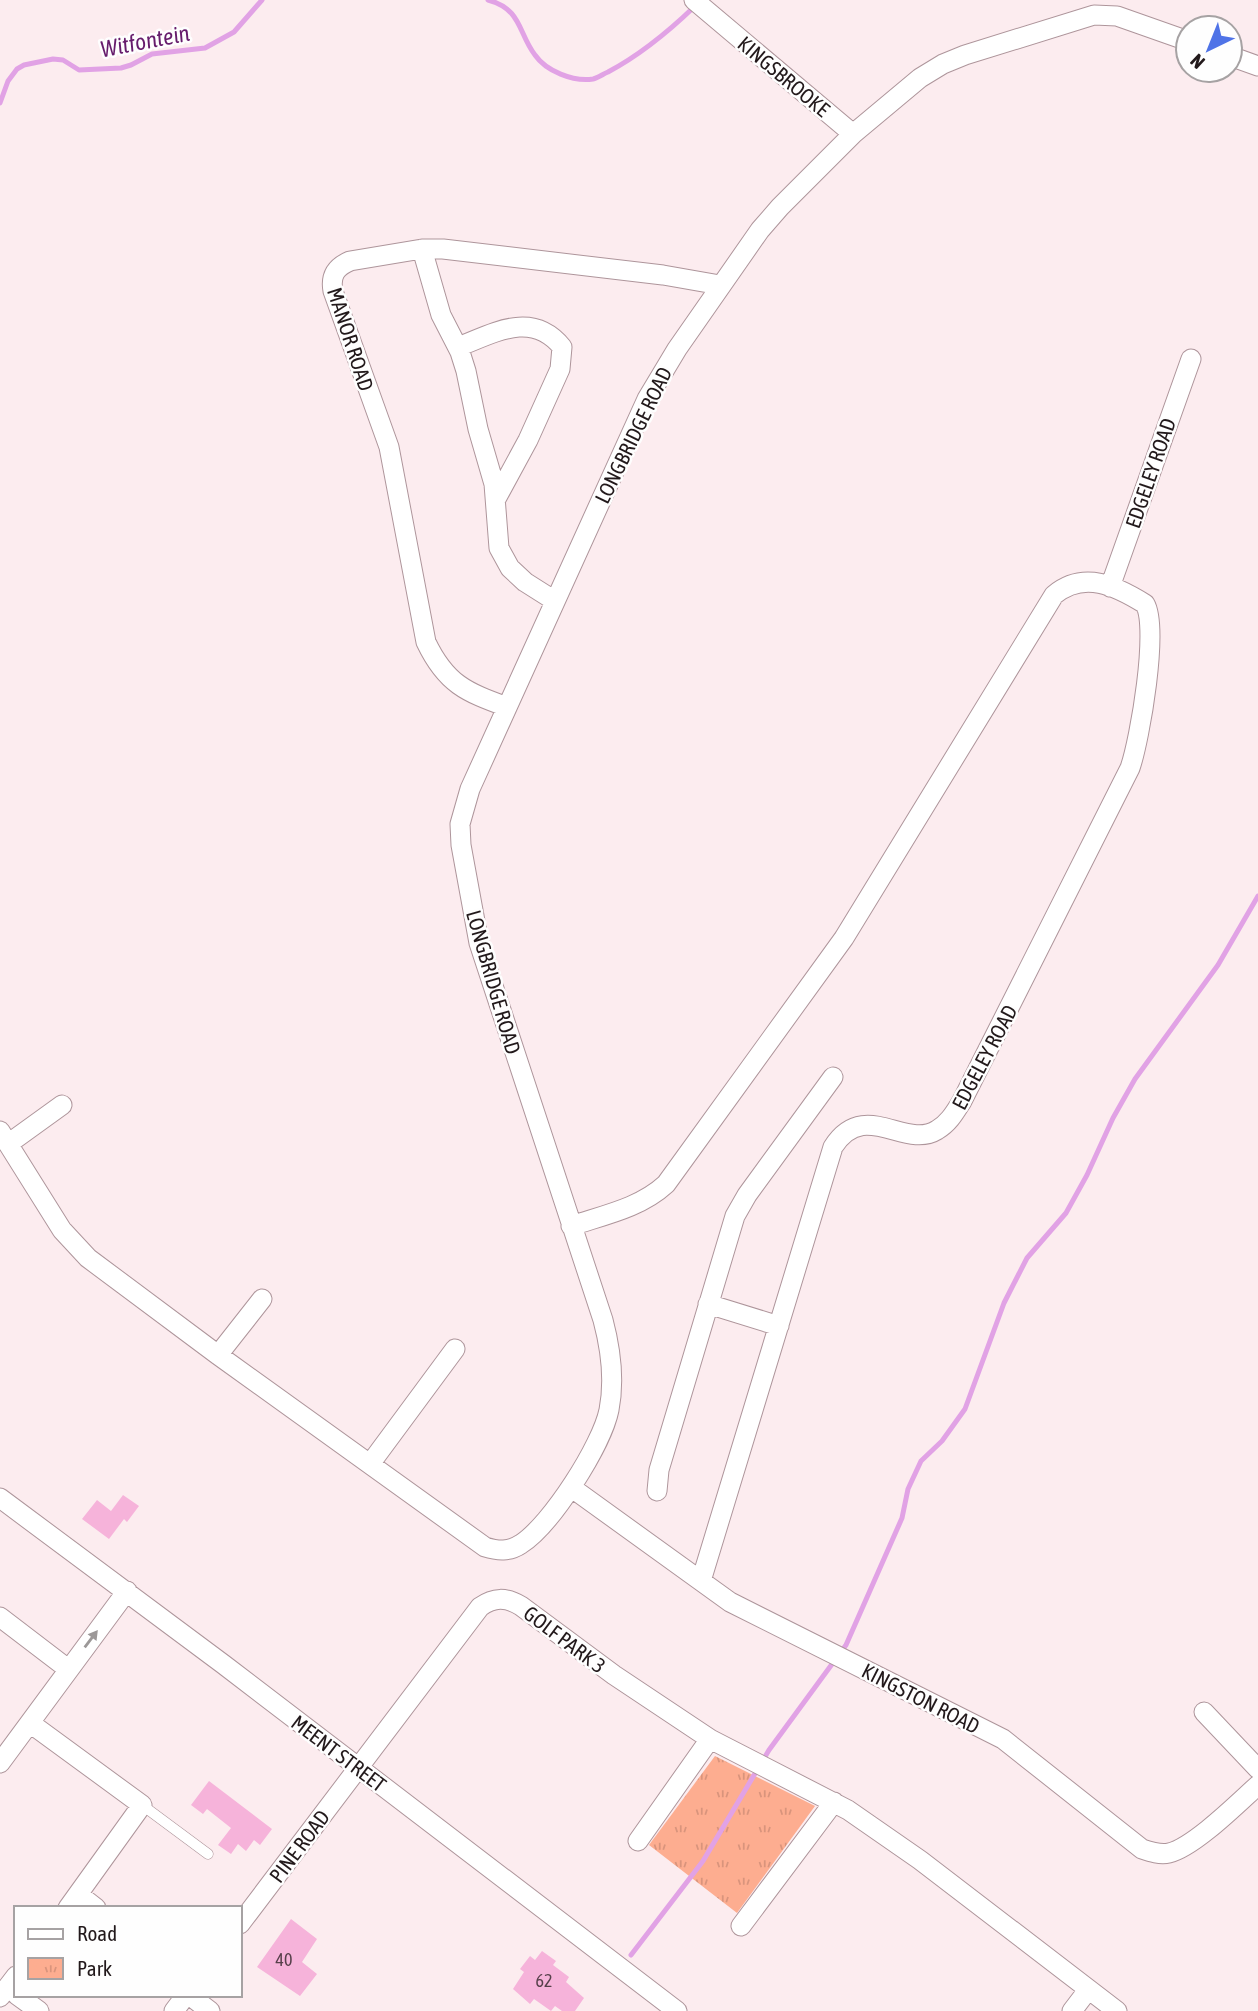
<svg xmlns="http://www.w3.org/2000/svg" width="1258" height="2011" viewBox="0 0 1258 2011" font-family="'Asap Condensed',sans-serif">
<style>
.park{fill:url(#park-tufts)}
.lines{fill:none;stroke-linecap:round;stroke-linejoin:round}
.stream{stroke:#e1a2e5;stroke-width:5}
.building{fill:#f6b3da}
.lane-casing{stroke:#ae959b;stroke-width:11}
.street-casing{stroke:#ae959b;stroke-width:21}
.lane{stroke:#fff;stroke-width:10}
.street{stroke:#fff;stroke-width:19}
.oneway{fill:#9c9898}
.labels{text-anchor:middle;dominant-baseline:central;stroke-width:5;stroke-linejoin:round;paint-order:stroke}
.number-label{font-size:18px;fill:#57404b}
.street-label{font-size:21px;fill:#22191b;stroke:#fefefe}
.water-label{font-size:23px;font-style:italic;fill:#661c6c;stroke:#fefefe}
</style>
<defs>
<pattern id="park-tufts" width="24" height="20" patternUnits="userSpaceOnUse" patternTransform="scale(1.75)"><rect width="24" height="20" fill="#fdad90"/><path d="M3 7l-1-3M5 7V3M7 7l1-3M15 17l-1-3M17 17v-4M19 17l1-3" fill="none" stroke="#d9947c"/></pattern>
</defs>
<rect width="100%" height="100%" fill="#fcecef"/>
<path class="park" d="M715,1756L815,1806L737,1913L649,1845Z"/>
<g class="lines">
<path class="stream" d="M488,0C522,9 518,33 535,55C546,71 573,82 593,79C598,78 603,74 608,72C640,55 668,32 694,7
M0,103L8,81L17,69L24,65L53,59L63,60L79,70L121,68L131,65L152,54L205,48L234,32L262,0
M631,1955L703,1861L769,1750L846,1645L902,1518L908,1489L921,1461L942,1441L965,1409L1004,1303L1027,1258L1066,1213L1087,1175L1113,1118L1135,1079L1218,965L1258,896"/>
</g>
<path class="building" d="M123,1495L139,1506L127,1522L124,1519L109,1539L82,1519L97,1500L111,1511Z
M209,1781L272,1829L260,1845L254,1840L246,1851L238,1844L231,1854L218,1845L231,1828L207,1809L203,1814L191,1805Z
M291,1919L317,1939L302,1962L317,1974L300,1996L257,1967Z
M542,1951L556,1961L553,1965L569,1977L566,1982L584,1998L575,2011H562L555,2006L551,2011L534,1999L530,2004L513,1989L524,1972L520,1969L530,1956L535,1960Z"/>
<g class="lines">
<g class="lane-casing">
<path id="lane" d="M142,1805L208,1854"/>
</g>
<g class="street-casing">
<path id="street" d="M694,0L853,134
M1230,56L1258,66
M422,249L441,315L460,352L466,371L478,429L494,484L499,548L510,568L525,582L555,601
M458,347C494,333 532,310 562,347L560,369L528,440L496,499
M1110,587L1191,359
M507,707C466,692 446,684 426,642L389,447L333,291C330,275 336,267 350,261L422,249H443L663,275L720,285
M0,1131L62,1230L88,1258L218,1355L485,1547C498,1551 509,1552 521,1544C551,1525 602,1445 609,1410C615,1379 611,1350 603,1320L479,943L461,845L460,824L470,789L647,399L677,349L760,230L780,207L853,134L920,78L943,64L965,55L1094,15L1117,16L1188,41
M8,1144L62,1105
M571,1226C604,1215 640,1208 666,1184L844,938L1054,595C1084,570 1116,586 1145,604C1159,628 1140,739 1130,768L962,1101C955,1112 949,1123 937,1130C905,1150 864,1098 833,1147L701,1581
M708,1304L779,1326
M218,1355L262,1299
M370,1464L455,1349
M572,1488L730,1602L1003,1739L1142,1849C1151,1852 1160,1855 1169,1853C1194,1847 1238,1803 1258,1785
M657,1491L659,1470L735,1216L747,1195L833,1077
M0,1498L223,1664L677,2011
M0,1617L68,1669
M1204,1712L1258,1769
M30,1723L142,1805L68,1908
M0,1763L127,1591
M638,1841L710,1739
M78,1894L96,1908
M240,1924L480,1607C494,1597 506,1597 521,1606L614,1675L710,1739L848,1810L920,1860L1117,2011
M741,1926L834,1802
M17,1995L39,2011
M189,1995L210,2011
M0,1997L16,1976
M174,2011L186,1995
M1072,2011L1088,1990"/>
</g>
<use href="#lane" class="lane"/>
<use href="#street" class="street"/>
</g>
<defs><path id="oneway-solid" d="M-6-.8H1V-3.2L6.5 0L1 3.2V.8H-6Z" transform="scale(1.75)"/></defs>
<use class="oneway" href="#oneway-solid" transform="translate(91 1639) rotate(-53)"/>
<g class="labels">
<g class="number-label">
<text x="284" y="1959">40</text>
<text x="544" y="1980">62</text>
</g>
<g class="street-label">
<text transform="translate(784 76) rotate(40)">KINGSBROOKE</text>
<text transform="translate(351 339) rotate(72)">MANOR ROAD</text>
<text transform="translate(633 435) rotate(-64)">LONGBRIDGE ROAD</text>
<text transform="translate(1150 473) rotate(-71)">EDGELEY ROAD</text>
<text transform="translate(494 982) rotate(74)">LONGBRIDGE ROAD</text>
<text transform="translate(984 1057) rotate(-62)">EDGELEY ROAD</text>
<text transform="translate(565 1639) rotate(37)">GOLF PARK 3</text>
<text transform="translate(921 1698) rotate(27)">KINGSTON ROAD</text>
<text transform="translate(339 1753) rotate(37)">MEENT STREET</text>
<text transform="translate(299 1846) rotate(-53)">PINE ROAD</text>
</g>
<g class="water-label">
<text transform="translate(145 41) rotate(-11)">Witfontein</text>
</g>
</g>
<rect x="14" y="1906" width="228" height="91" fill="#fefefe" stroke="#a6a2a3" stroke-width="2"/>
<rect x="28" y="1929" width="35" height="10" fill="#ffffff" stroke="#a6a2a3" stroke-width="2"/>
<text x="77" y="1941" font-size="21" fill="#22191b">Road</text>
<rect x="28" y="1958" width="35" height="21" fill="url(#park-tufts)" stroke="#a6a2a3" stroke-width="2"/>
<text x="77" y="1976" font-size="21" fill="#22191b">Park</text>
<g transform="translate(1209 49) rotate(223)"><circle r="33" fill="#fefefe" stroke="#a6a2a3" stroke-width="2"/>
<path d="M0-5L12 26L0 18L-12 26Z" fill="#4f73e7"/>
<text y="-10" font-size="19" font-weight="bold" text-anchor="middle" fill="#22191b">N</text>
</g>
</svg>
